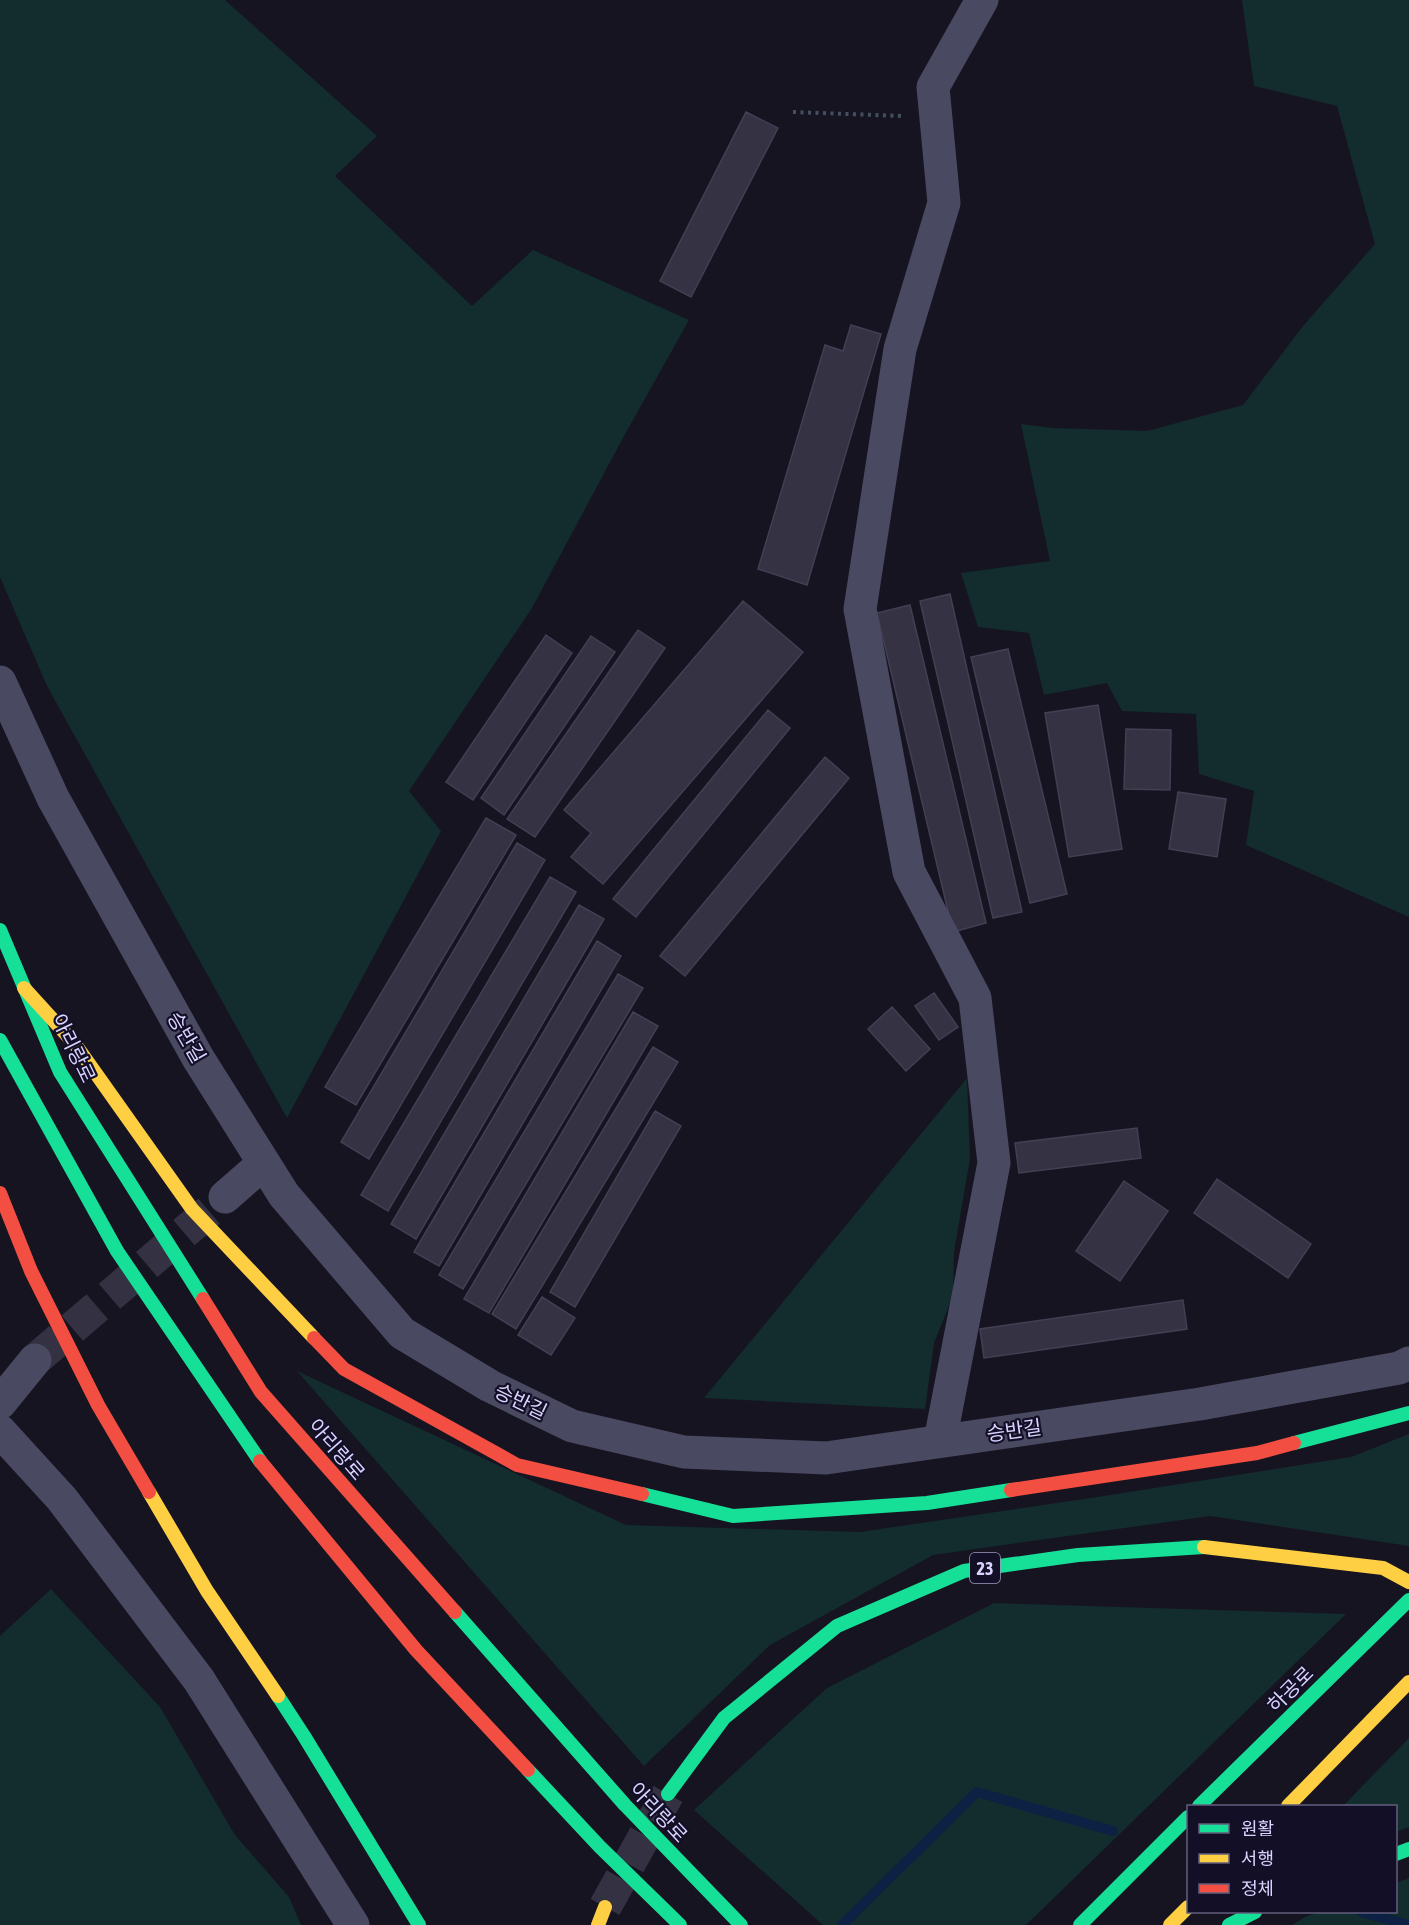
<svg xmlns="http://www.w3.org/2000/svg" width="1409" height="1925" viewBox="0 0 1409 1925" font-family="'Asap Condensed','Noto Sans KR',sans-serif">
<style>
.green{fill:#132c2d}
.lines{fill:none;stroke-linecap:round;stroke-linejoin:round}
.stream{stroke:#0d2144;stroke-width:10}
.building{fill:#343243;stroke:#433f54;stroke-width:1.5}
.street-tunnel{stroke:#333142;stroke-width:33;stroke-dasharray:33 16;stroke-linecap:butt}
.highway-tunnel{stroke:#333142;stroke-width:33;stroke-dasharray:33 16;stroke-linecap:butt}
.path{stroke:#44505f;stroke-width:4;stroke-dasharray:3 4.5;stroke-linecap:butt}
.street{stroke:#4a4962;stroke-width:33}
.fast{stroke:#16e098;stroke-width:14}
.slow{stroke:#ffcf43;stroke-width:14}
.jam{stroke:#f24e42;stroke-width:14}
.labels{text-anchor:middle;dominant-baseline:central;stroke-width:4.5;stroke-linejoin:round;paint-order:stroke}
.shield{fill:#130f26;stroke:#9e99be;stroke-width:1.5}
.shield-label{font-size:18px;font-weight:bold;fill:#d9d4ff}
.street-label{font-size:20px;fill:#d9d4ff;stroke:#130f26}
</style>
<rect width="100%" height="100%" fill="#161421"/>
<path class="green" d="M0,0H225L377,136L335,176L472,306L533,250L689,320L624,436L532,608L409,791L441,831L287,1118L47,686L0,577Z
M1242,0H1409V917L1246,845L1254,791L1199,774L1196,714L1122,711L1107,683L1044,695L1029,633L978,627L961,573L1050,561L1021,424L1053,428L1147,431L1243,405L1303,326L1375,244L1337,106L1254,86Z
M967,1078L970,1159L954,1252L953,1296L934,1343L925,1409L704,1398Z
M297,1371L626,1525L860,1532L1104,1496L1351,1457L1409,1434V1546L1210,1516L933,1555L770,1645L644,1766Z
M51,1589L160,1707L235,1835L289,1897L301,1925H0V1636Z
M994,1603L1346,1614L1026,1925H823L694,1810L827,1688Z
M1409,1738V1827L1396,1832V1806H1343Z
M1409,1878V1925H1292L1305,1917L1319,1912H1396V1883Z"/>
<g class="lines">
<path class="stream" d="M1362,1912L1408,1925
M842,1925L977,1792L1113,1831"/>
</g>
<path class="building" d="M746,112L778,128L691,297L660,281Z
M851,325L881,334L807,585L758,569L825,345L843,351Z
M950,594L1022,912L993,918L920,601Z
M743,601L803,652L603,884L571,857L591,833L564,810Z
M910,605L986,923L953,932L877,613Z
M638,630L665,648L535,837L507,819Z
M546,635L572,653L473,800L446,782Z
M591,636L615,652L504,815L481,798Z
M1008,649L1067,894L1030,903L971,657Z
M1098,705L1122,849L1069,857L1045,713Z
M768,710L790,728L636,917L613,899Z
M1126,729L1171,730L1170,790L1124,789Z
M825,757L849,778L685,976L660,956Z
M1178,792L1226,799L1217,857L1169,849Z
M486,818L516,835L356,1105L325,1087Z
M517,843L545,860L369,1159L341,1142Z
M550,877L576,892L388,1211L361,1195Z
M579,905L604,919L416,1239L391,1224Z
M597,941L621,956L439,1266L414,1252Z
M618,974L643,988L463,1289L439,1275Z
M934,993L958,1027L939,1040L915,1006Z
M892,1007L930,1049L906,1071L868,1029Z
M633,1012L658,1026L489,1313L464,1299Z
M653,1047L678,1062L516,1329L492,1314Z
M655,1111L681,1126L575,1307L550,1292Z
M1137,1128L1141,1158L1019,1173L1015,1143Z
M1217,1179L1311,1244L1288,1278L1194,1213Z
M1124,1181L1168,1211L1120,1281L1076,1251Z
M542,1297L575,1318L551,1355L518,1335Z
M1183,1300L1187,1329L984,1358L980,1329Z"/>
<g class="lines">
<path class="street-tunnel" d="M35,1360L221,1201"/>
<path class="highway-tunnel" d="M605,1907L668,1794"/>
<path class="path" d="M793,112L902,116"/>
<path class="street" d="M0,682L53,798L198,1058L284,1195L402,1333L490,1386L572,1426L684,1452L826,1458L1200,1404L1399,1368L1409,1363
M225,1197L264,1163
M0,1403L35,1360
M0,1431L62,1499L199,1680L353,1925
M940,1441L994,1163L975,998L909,872L860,609L900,349L944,203L933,87L982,0"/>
<path class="fast" d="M0,930L60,1072L203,1299
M0,1040L117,1251L260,1461
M1294,1443L1409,1413
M642,1494L733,1516L927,1503L1011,1490
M455,1612L625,1805L741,1925
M278,1696L304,1736L419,1925
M528,1770L600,1847L680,1925
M668,1794L724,1718L837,1626L964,1571L1078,1555L1204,1547
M1199,1806L1409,1600
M1396,1854L1409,1849
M1080,1925L1188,1817
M1229,1925L1255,1912"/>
<path class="slow" d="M24,988L75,1044L192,1209L314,1338
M149,1492L207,1591L278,1696
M1204,1547L1383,1568L1409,1582
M1288,1806L1409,1682
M598,1925L605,1907
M1170,1925L1188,1907"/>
<path class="jam" d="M0,1193L31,1271L98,1405L149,1492
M203,1299L261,1392L455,1612
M314,1338L344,1369L517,1465L642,1494
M260,1461L416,1650L528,1770
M1011,1490L1257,1453L1294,1443"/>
</g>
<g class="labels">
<rect class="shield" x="970" y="1553" width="30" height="30" rx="4.5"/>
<g class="shield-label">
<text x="985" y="1568">23</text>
</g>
<g class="street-label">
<text transform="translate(187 1037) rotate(60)">승반길</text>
<text transform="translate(74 1048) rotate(64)">아리랑로</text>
<text transform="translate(521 1401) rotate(26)">승반길</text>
<text transform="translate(1014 1430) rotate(-8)">승반길</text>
<text transform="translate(337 1449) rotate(49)">아리랑로</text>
<text transform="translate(1290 1689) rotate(-45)">하공로</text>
<text transform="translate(659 1812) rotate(47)">아리랑로</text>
</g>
</g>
<rect x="1187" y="1805" width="210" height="108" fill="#130f26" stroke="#625e7d" stroke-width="1.5"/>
<rect x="1199" y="1824" width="30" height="9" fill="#16e098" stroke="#625e7d" stroke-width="1.5"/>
<text x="1241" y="1835" font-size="18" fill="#d9d4ff">원활</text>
<rect x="1199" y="1854" width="30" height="9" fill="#ffcf43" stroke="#625e7d" stroke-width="1.5"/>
<text x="1241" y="1865" font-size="18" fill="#d9d4ff">서행</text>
<rect x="1199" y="1884" width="30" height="9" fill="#f24e42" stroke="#625e7d" stroke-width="1.5"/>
<text x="1241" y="1895" font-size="18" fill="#d9d4ff">정체</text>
</svg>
